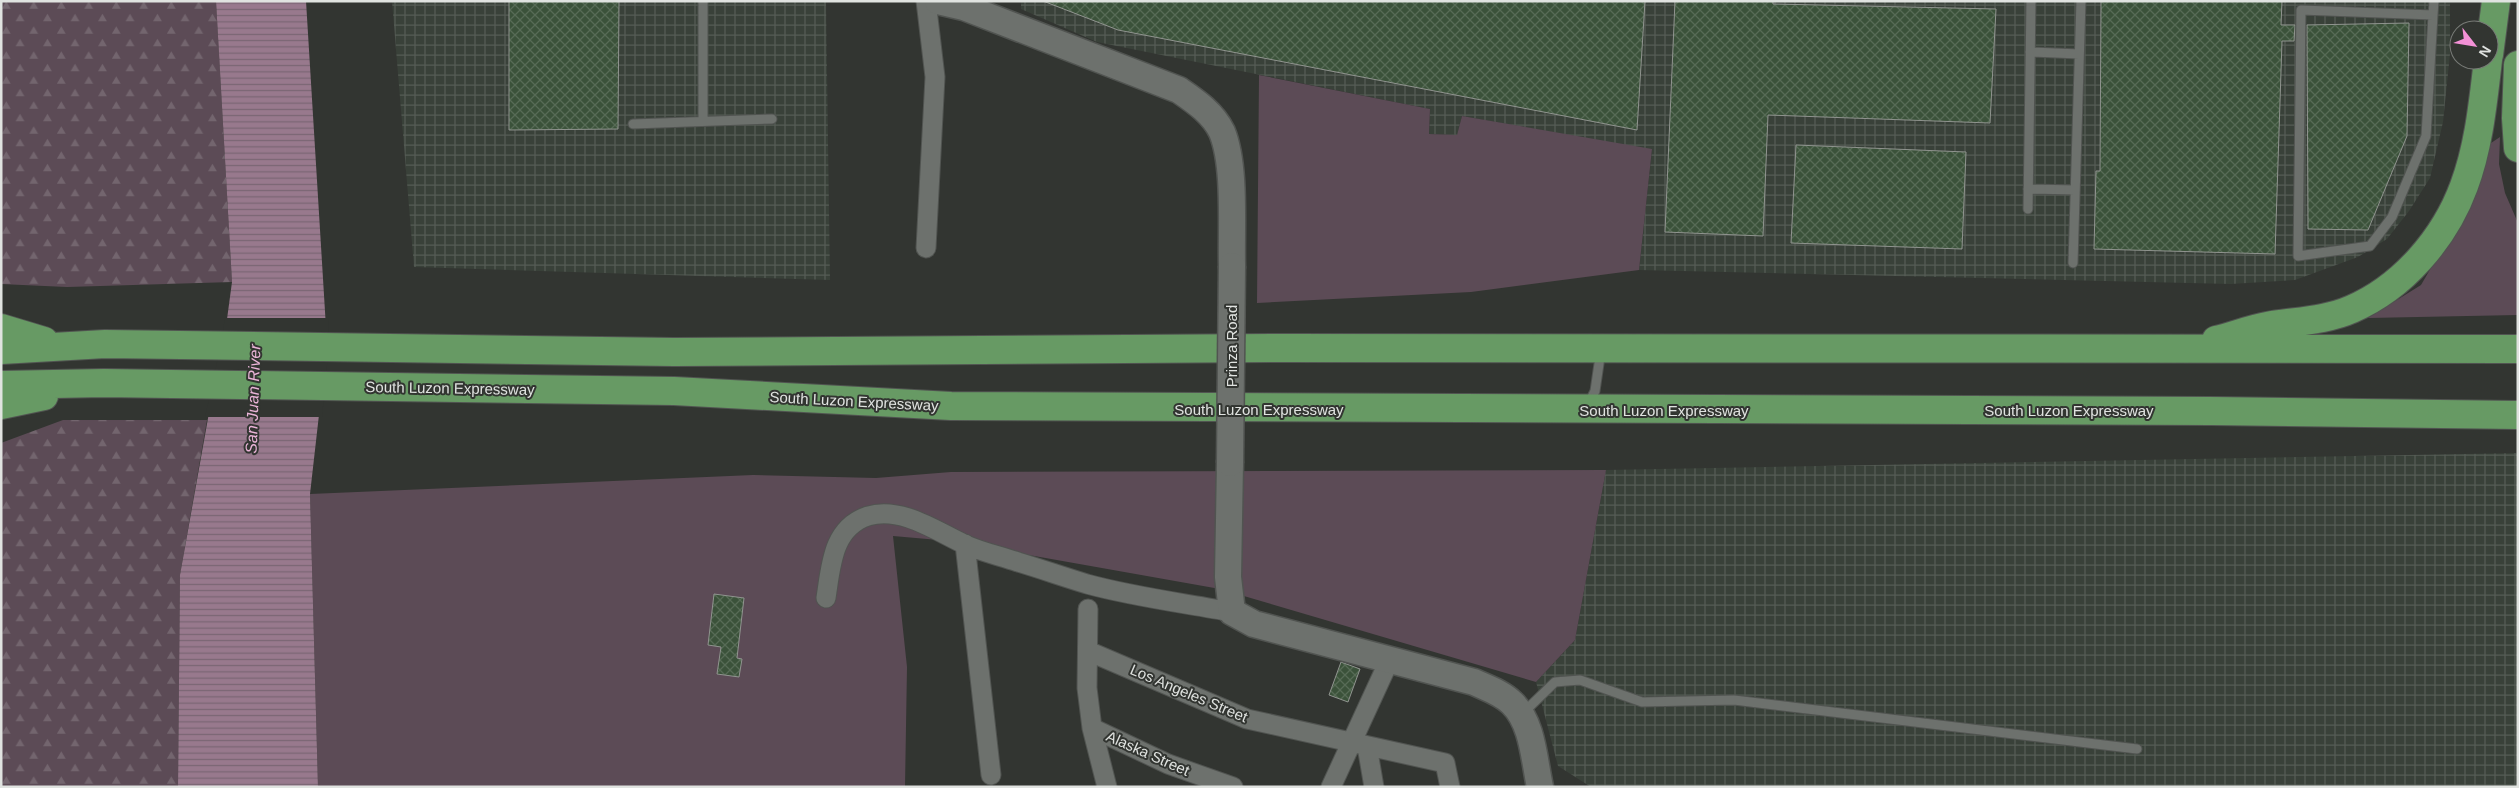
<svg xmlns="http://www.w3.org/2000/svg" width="2519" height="788" viewBox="0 0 2519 788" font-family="Helvetica,sans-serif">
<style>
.industrial{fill:url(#industrial-grid)}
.green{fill:#5c4b56}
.forest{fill:url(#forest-firs)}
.water{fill:url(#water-rules)}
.pier{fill:#323531}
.building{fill:url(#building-cross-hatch);stroke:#90948f}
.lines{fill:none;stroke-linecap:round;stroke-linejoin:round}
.service-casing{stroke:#515451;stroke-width:11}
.minor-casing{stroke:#515451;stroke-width:21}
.secondary-casing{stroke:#515451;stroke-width:29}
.motorway-casing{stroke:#515451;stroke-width:30}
.service{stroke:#6d716d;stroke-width:9}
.minor{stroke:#6d716d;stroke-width:19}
.secondary{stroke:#6d716d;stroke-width:26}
.motorway{stroke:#679a64;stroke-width:28}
.secondary-bridge-casing{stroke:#515451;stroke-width:29;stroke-linecap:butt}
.secondary-bridge{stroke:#6d716d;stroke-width:26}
.labels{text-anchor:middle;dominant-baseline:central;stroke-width:4;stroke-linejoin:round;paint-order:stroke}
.street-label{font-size:15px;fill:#e0e3e0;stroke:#323531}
.water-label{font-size:16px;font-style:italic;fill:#eab4d8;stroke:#323531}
</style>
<defs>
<pattern id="industrial-grid" width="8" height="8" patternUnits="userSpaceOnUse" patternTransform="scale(1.25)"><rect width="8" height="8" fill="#394139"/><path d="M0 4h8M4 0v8" fill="none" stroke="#555c55"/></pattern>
<pattern id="forest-firs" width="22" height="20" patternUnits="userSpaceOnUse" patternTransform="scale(1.25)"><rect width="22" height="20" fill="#5c4b56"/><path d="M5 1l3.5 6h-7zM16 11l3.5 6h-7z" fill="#73656e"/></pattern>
<pattern id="water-rules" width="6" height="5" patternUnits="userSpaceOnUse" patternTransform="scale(1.25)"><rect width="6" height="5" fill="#98798d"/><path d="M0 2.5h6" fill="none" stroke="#7a6673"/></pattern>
<pattern id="building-cross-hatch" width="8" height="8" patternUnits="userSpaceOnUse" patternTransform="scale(1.25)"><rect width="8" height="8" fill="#3b523a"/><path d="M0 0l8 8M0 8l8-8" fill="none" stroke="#576b56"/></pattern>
</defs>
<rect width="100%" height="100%" fill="#323531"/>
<path class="industrial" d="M392,1H826L830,280L414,267Z
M1021,1H2450V54L2443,122L2430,178L2409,211L2387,239L2358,257L2295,280L2231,284L1639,270L1652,150L1462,116L1457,135L1429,134L1430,109L1097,42L1021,9Z
M2518,453V787H1591L1558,766L1536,682L1575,640L1606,470Z"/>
<path class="green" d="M1259,75L1430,109L1429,134L1457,135L1462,116L1652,149L1639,270L1471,292L1257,303Z
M2500,137L2499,164L2505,193L2518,223V315L2368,318L2421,285L2453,230L2488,145Z
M1606,470L1575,640L1536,682L1220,589L950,541L893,536L907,667L905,787H318L310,494L753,475L876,478L951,472Z"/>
<path class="forest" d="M1,1H216L232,282L67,287L1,284Z
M63,420H207L180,575L178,787H1V443Z"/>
<path class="water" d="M216,1H306L327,344L310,494L318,787H178L180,575L212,396L223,349L232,282Z"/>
<path class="pier" d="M225,318H328L329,344L322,417H205L220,349Z"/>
<path class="building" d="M509,1H619L618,129L509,130Z
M1043,1H1645L1637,130L1118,30Z
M1675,1H1773V4L1996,9L1990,123L1768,115L1763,236L1665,232Z
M2101,1H2282L2281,25H2295L2294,41H2282L2275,254L2094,249L2096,171H2100Z
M2409,23L2407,136L2368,230L2308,229L2307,25Z
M1796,145L1966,152L1962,249L1791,243Z
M714,594L744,598L737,658L742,659L739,677L717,674L721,647L708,645Z
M1341,662L1360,669L1348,702L1329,695Z"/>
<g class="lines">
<g class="service-casing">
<path id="service" d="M2433,15L2301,10L2298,256L2370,246L2392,217L2426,136L2433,15L2434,1
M2030,52L2079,54
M703,121V1
M633,124L772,119
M2028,189L2075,190
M2028,209L2031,1
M2073,263L2081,1
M1588,405L1595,391L1601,350
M1522,714L1555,682L1580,680L1642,702L1734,700L2137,749"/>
</g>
<g class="minor-casing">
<path id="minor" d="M926,1L935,77L926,248
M965,544L991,775
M826,598C831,566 832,528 868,516C901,506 936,531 964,544C981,552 1001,556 1018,562C1041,569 1064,577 1087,584C1134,597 1184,603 1232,612
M1088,609L1087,688L1092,728L1107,787
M1088,651L1247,719L1445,763L1450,787
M1092,728L1168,764L1233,787
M1367,746L1374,787
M1331,787L1389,661"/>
</g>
<g class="secondary-casing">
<path id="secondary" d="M938,1L964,7L1179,90C1195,101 1213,113 1222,132C1236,166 1231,229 1232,266
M1230,463L1228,577L1232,612L1254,624L1474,682C1487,688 1502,693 1512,703C1533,723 1534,760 1540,787"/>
</g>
<g class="motorway-casing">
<path id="motorway" d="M2489,55L2496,1
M2518,65L2516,118L2518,148
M1,328L44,341
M2216,340C2233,336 2250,329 2267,326C2295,321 2325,321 2352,309C2403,287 2445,238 2464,186C2479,146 2483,102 2488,60
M1,350L105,344L674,352L1276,348L2518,349
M1,385L104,383L674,391L951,406L2211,411L2518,415
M1,405L44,396"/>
</g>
<use href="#service" class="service"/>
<use href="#minor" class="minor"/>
<use href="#secondary" class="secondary"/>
<use href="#motorway" class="motorway"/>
<g class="secondary-bridge-casing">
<path id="secondary-bridge" d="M1230,463L1232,266"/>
</g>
<use href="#secondary-bridge" class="secondary-bridge"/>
</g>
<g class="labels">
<g class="street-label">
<text transform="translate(1231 346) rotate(-90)">Prinza Road</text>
<text transform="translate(450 388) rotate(1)">South Luzon Expressway</text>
<text transform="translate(854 401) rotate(3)">South Luzon Expressway</text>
<text x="1259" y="409">South Luzon Expressway</text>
<text x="1664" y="410">South Luzon Expressway</text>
<text x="2069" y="410">South Luzon Expressway</text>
<text transform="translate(1189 693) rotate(23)">Los Angeles Street</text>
<text transform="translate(1148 753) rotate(24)">Alaska Street</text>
</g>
<g class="water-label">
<text transform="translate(253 399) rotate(-88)">San Juan River</text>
</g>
</g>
<rect width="2519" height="788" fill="none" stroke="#e0e3e0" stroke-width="5"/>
<g transform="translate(2474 45) rotate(121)"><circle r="24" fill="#323531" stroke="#787b77"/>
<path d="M0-4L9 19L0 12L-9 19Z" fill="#f391d6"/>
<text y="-8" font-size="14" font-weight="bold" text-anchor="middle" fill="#e0e3e0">N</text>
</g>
</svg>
